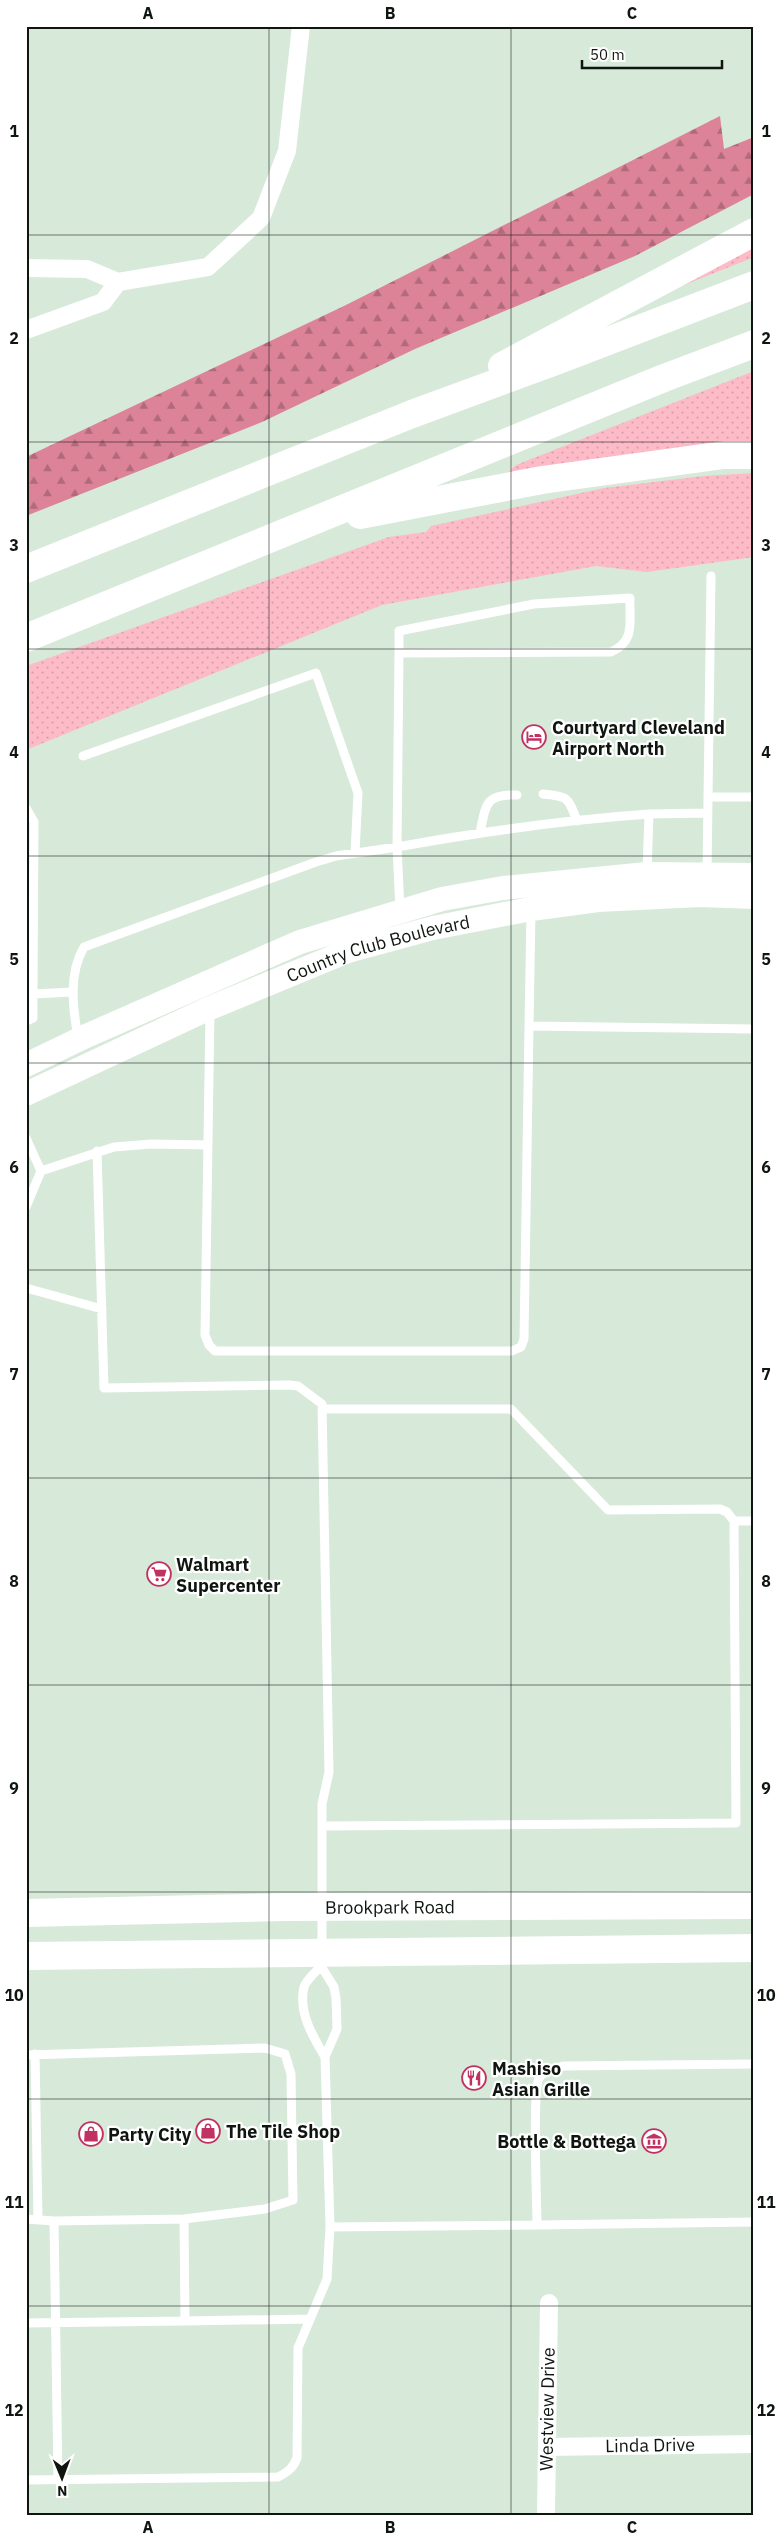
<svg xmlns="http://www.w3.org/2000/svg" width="780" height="2541" viewBox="0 0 780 2541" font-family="'IBM Plex Sans',sans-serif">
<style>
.grass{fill:url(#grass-dots)}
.forest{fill:url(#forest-firs)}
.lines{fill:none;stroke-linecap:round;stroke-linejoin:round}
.lane{stroke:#fff;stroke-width:9}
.street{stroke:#fff;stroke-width:18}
.secondary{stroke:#fff;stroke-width:24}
.primary{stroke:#fff;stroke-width:28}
.highway{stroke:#fff;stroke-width:28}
.grid{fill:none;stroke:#0f1610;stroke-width:1;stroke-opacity:0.55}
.labels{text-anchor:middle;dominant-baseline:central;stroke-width:4.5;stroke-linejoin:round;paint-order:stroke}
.poi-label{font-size:18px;font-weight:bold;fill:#0f1610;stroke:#fff;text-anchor:start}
.street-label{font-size:18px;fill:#0f1610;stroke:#fff}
.neatline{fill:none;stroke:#0f1610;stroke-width:2}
.grid-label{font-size:16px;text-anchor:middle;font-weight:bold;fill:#0f1610}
</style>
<defs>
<pattern id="grass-dots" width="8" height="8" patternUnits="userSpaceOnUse" patternTransform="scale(1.25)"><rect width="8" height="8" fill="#fdbbc8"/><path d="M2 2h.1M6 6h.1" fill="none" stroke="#d8a0ab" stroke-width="1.8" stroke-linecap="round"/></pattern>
<pattern id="forest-firs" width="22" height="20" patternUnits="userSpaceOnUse" patternTransform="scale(1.25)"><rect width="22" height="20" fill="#dc8398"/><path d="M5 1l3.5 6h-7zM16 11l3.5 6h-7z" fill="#b16a7b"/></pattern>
</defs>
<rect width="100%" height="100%" fill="#d7e9d9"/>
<path class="grass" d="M754,245V257L667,292Z
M754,371V442L503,477L516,465Z
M754,473V557L647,572L596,566L382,605L26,750V666L389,537L426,532L431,526L604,488L704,476Z"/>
<path class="forest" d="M720,116L724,149L754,137V194L635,256L415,349L262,422L26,516V457L346,305Z"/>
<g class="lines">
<path class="lane" d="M83,756L316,673L358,793L355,853
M543,794C569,796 568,798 577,821
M708,797H754
M26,808L34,822L33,994
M480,833C486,804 485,794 517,795
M647,872L649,814L708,813
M707,873L711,576
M400,910L397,847C480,832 564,820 649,814
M531,911L529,1026L754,1029
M210,1010L205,1335L209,1345L215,1351H512L521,1347L524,1339L529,1026
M26,1021L33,1018V994L73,992
M78,1038C73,1009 68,974 84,947L316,862L336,856L397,847L399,653L611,652C636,641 629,622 630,598L534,604L399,631V653
M26,1138L41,1171L114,1147L151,1144L208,1145
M97,1151L104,1388L289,1385L298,1386L322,1404L329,1772L322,1804V1951
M26,1207L41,1171
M26,1288L102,1309
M322,1409H511L608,1510L720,1509L727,1512L734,1521
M323,1826L736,1823L734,1521H754
M35,2054L38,2219
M26,2055L265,2048L285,2054L291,2074L293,2200L265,2209L184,2219L185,2321L310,2319
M325,2057C313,2037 298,2012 304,1987C306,1980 316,1972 321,1966L334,1987L336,1998L337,2029L325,2057L330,2227L537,2225
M754,2064L563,2066C555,2069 544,2070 539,2078C532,2091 537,2203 537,2225L754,2222
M26,2219L54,2221
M26,2323L185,2321
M26,2480L278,2477C288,2472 293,2468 297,2458L298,2348L327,2279L330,2227
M58,2480L54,2221L184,2219"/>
<path class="street" d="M26,268L87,269L118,282L208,267L261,218L287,151L301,26
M26,330L103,302L118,282
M547,2447L754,2444
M546,2515L549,2303"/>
<g class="secondary">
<path d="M26,1065L84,1037L300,942L442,899L503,888L647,874L754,875"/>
<path id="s1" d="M26,1094L210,1008L348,951L433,928L531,909L598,900L700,895L754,897"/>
</g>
<g class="primary">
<path id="s2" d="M26,1913L285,1907L754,1905"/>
<path d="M26,1956L754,1948"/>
</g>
<path class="highway" d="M502,366L754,232
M360,515L542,480L724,455H754
M26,569L412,414L561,359L754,285
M26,638L664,378L754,344"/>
</g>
<path class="grid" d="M269,26V2515M511,26V2515M26,235H754M26,442H754M26,649H754M26,856H754M26,1063H754M26,1270H754M26,1478H754M26,1685H754M26,1892H754M26,2099H754M26,2306H754"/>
<defs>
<g id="hotel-ring" transform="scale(1.25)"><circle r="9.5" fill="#fff" stroke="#c03262" stroke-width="1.5"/><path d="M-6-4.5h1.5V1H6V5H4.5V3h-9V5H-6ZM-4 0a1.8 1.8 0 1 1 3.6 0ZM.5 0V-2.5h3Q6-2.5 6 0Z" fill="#c03262"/></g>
<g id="supermarket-ring" transform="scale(1.25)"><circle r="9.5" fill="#fff" stroke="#c03262" stroke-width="1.5"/><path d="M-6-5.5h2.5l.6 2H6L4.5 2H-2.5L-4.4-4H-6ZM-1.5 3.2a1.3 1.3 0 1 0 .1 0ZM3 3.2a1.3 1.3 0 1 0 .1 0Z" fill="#c03262"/></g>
<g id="restaurant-ring" transform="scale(1.25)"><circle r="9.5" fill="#fff" stroke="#c03262" stroke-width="1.5"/><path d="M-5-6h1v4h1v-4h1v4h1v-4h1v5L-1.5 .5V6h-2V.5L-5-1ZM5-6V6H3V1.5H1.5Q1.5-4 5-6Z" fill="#c03262"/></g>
<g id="shop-ring" transform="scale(1.25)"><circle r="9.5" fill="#fff" stroke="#c03262" stroke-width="1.5"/><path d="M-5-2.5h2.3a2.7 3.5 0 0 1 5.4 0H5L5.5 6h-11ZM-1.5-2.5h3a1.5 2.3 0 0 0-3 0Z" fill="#c03262"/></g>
<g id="museum-ring" transform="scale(1.25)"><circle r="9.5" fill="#fff" stroke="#c03262" stroke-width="1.5"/><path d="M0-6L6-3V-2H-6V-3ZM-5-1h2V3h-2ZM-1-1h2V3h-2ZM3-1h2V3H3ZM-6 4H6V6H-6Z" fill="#c03262"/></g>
</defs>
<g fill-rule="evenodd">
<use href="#hotel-ring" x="534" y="737"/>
<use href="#supermarket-ring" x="159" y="1574"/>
<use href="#restaurant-ring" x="474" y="2078"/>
<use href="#shop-ring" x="208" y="2131"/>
<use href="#shop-ring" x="91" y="2134"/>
<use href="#museum-ring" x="654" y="2141"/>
</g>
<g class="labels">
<g class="poi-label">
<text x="552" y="727">Courtyard Cleveland<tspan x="552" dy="21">Airport North</tspan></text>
<text x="176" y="1564">Walmart<tspan x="176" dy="21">Supercenter</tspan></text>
<text x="492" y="2068">Mashiso<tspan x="492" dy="21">Asian Grille</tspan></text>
<text x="226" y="2131">The Tile Shop</text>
<text x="108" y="2134">Party City</text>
<text x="636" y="2141" text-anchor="end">Bottle &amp; Bottega</text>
</g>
<g class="street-label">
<text stroke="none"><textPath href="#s1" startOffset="382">Country Club Boulevard</textPath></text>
<text stroke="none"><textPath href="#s2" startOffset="364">Brookpark Road</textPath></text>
<text transform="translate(547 2409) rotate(-89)">Westview Drive</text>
<text transform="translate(650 2445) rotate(-1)">Linda Drive</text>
</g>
</g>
<rect width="780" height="2541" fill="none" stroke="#ffffff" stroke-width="55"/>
<g transform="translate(62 2478) rotate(179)" stroke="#ffffff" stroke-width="4" paint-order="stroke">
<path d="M0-4L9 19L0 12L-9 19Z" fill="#0f1610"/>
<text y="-8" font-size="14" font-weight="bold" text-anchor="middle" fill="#0f1610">N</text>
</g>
<path d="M582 60v8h140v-8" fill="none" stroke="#0f1610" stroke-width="2.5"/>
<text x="590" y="60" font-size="15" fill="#0f1610" stroke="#ffffff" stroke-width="4" paint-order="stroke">50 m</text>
<rect x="28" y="28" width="724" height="2486" class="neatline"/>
<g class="grid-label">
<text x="148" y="19">A</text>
<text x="390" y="19">B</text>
<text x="632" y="19">C</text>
<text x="14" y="137">1</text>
<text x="766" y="137">1</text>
<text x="14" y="344">2</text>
<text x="766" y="344">2</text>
<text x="14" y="551">3</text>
<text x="766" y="551">3</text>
<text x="14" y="758">4</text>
<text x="766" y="758">4</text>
<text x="14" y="965">5</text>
<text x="766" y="965">5</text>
<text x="14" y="1173">6</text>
<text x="766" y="1173">6</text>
<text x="14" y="1380">7</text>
<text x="766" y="1380">7</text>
<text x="14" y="1587">8</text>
<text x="766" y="1587">8</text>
<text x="14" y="1794">9</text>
<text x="766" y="1794">9</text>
<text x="14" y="2001">10</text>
<text x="766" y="2001">10</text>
<text x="14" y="2208">11</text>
<text x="766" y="2208">11</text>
<text x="14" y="2416">12</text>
<text x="766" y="2416">12</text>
<text x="148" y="2533">A</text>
<text x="390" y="2533">B</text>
<text x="632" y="2533">C</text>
</g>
</svg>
